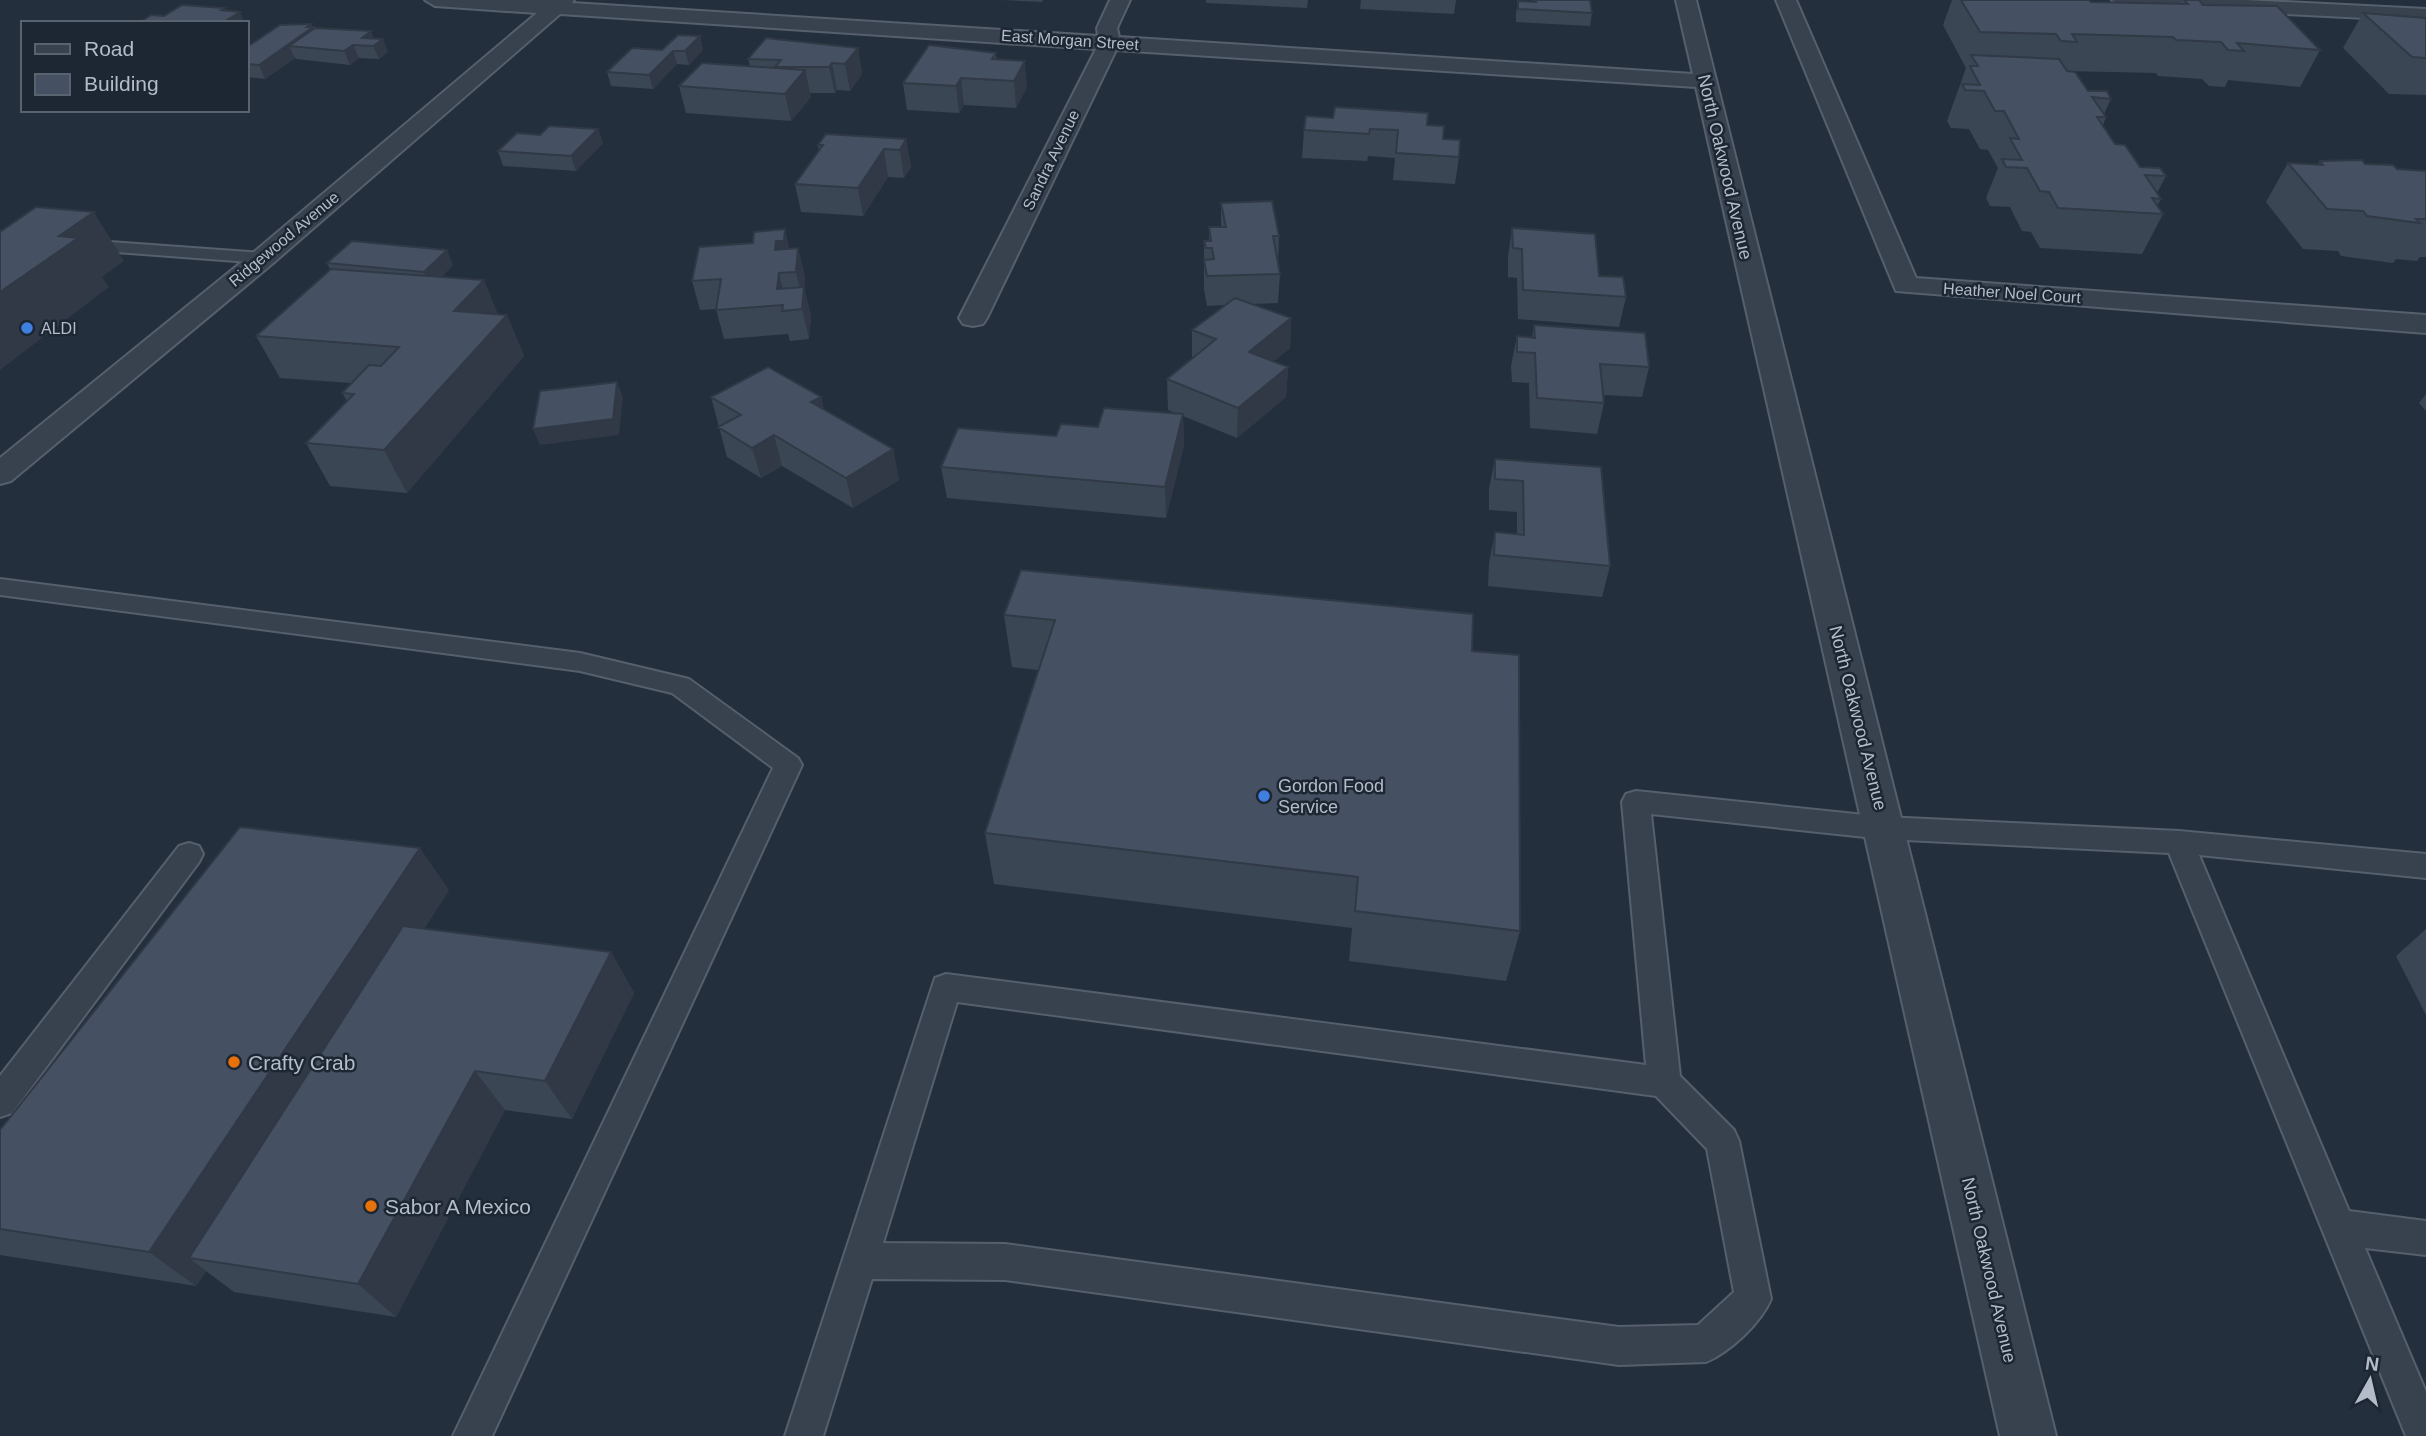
<svg xmlns="http://www.w3.org/2000/svg" width="2426" height="1436" viewBox="0 0 2426 1436" font-family="Helvetica,sans-serif">
<style>
.lines{fill:none;stroke-linecap:round;stroke-linejoin:round}
.lane-casing{stroke:#565f6c;stroke-width:4}
.street-casing{stroke:#565f6c;stroke-width:4}
.lane{fill:#38414e;fill-rule:evenodd}
.street{fill:#38414e;fill-rule:evenodd}
.wall{fill:#3b4654}
.shaded-wall{fill:#303945}
.building{fill:#455162;stroke:#303945;stroke-width:2}
.shop-dot{fill:#3f7fe0;stroke:#1d2633;stroke-width:2.5}
.food-dot{fill:#e8710a;stroke:#1d2633;stroke-width:2.5}
.labels{text-anchor:middle;dominant-baseline:central;stroke-width:5;stroke-linejoin:round;paint-order:stroke}
.far-street-label{font-size:16px;fill:#b4bcc9;stroke:#1d2633}
.far-poi-label{font-size:16px;fill:#b4bcc9;stroke:#1d2633;text-anchor:start}
.street-label{font-size:18px;fill:#b4bcc9;stroke:#1d2633}
.poi-label{font-size:18px;fill:#b4bcc9;stroke:#1d2633;text-anchor:start}
.near-poi-label{font-size:21px;fill:#b4bcc9;stroke:#1d2633;text-anchor:start}
</style>
<rect width="100%" height="100%" fill="#242f3e"/>
<g class="lines">
<g class="lane-casing">
<path id="lane" d="M82,240L263,253L272,258L263,263L76,249L73,245Z
M0,579L580,653L689,679L798,758L802,765L492,1436H453L773,768L672,693L580,671L0,595Z
M1636,791L1884,817L2179,831L2426,854V878L2199,855L2349,1211L2426,1221V1255L2365,1248L2426,1392V1436H2406L2169,853L1884,839L1651,814L1680,1076L1734,1130L1739,1141L1771,1299C1761,1323 1730,1352 1706,1362L1619,1365L1005,1280L872,1279L823,1436H785L935,978L946,974L1646,1065L1622,802L1626,794ZM957,1002L1656,1096L1707,1149L1734,1292L1698,1325L1619,1327L1005,1244L883,1243Z
M189,843L199,846L203,854L199,862L12,1113L0,1117V1076L179,846Z"/>
</g>
<g class="street-casing">
<path id="street" d="M425,0H574L572,3L1098,36L1097,28L1110,0H1130L1117,28L1119,37L1693,74L1676,0H1696L2056,1436H2000L1696,87L1116,50L987,318L983,324L973,326L963,324L959,318L1096,49L560,14L272,264L11,481L0,484V458L254,252L537,13L435,6Z
M1776,0H1796L1916,278L2426,315V333L1896,291Z
M2112,0H2245L2426,9V21L2122,6Z"/>
</g>
<use href="#lane" class="lane"/>
<use href="#street" class="street"/>
</g>
<path class="wall" d="M1002,0H1043L1042,2Z
M1206,0H1308L1307,8L1206,3Z
M1361,0H1456L1454,14L1360,9Z
M1533,0H1590L1592,13L1590,26L1516,22V14L1518,1L1533,2Z
M1952,0H2089L2091,2L2179,4L2181,0H2199L2203,5L2320,50L2300,87L2228,80L2225,87L2209,86L2202,79L2158,76L2156,73L2067,71L2088,91L2111,99L2104,114L2106,117L2103,125L2115,144L2140,167L2166,176L2157,193L2161,199L2157,206L2163,214L2142,254L2040,248L2031,232L2022,231L2010,207L1990,206L1986,198L1998,168L1988,150L1980,149L1969,129L1951,128L1947,121L1966,68L1943,25Z
M2363,13L2426,18V95L2389,94L2343,48Z
M311,24L314,29L374,38L388,52L379,59L359,58L350,65L296,59L295,58L265,79L247,77V47Z
M700,36L703,50L689,65L677,64L653,89L611,86L607,72Z
M858,48L862,74L850,91L837,90L835,93H810L811,97L791,121L686,113L679,86L750,66L748,59Z
M996,53V59L1027,87L1016,108L964,105L959,113L907,110L903,83Z
M1427,125L1443,139L1459,157L1455,184L1393,180L1395,158L1368,156L1367,161L1302,158L1304,130Z
M598,129L603,143L576,171L503,166L498,151L540,135Z
M906,139L911,167L904,178L888,177L863,216L801,212L795,184L819,151L818,145Z
M2320,161L2365,164L2397,169L2426,171V257H2420L2417,261L2396,259L2393,263L2341,256L2338,251L2303,249L2266,202L2288,163L2318,165Z
M1221,203L1279,236L1278,265L1280,274L1278,303L1252,304L1291,318L1290,348L1274,361L1288,367L1286,397L1237,438L1183,416L1184,445L1166,518L947,498L941,467L1056,436L1098,427L1178,414L1168,410L1167,379L1192,359V330L1225,305L1207,306L1204,289V241H1209V227H1221Z
M1512,228L1599,276L1626,297L1619,327L1518,319L1517,278L1508,277V257Z
M785,229L789,249L798,248L805,277L804,288L811,316L809,339L790,341L788,334L724,339L716,309L700,310L692,281L753,243Z
M327,263L453,265L441,277L498,314L507,315L524,356L407,493L330,486L306,443L347,401L342,393L351,383L280,378L256,336L330,269Z
M1534,325L1649,367L1642,397L1603,395L1604,403L1597,434L1530,428L1529,383L1512,382L1511,366L1517,336L1532,338Z
M2426,394V411L2419,403Z
M711,397H821L824,410L893,449L899,480L853,508L782,466L761,478L727,457Z
M1495,459L1601,467L1610,566L1602,597L1488,586L1489,563L1495,532L1517,534V512L1489,510V489Z
M1004,615L1472,651L1520,931L1506,981L1349,961L1352,928L994,884L985,833L1038,670L1012,667Z
M449,890L424,929L611,952L634,993L572,1119L505,1110L396,1317L234,1292L206,1271L196,1286L0,1255V1130Z
M2426,929V1015L2396,956Z"/>
<path class="shaded-wall" d="M224,8L230,18L240,12L245,23H222L221,10Z
M311,24L319,41L289,46L295,58L265,79L259,65Z
M371,31L376,43L383,39L388,52L379,59L373,46L362,38Z
M700,36L703,50L689,65L685,51Z
M353,45L359,58L350,65L344,51Z
M858,48L862,74L850,91L845,64Z
M673,51L677,64L653,89L649,75Z
M1025,61L1027,87L1016,108L1014,81Z
M832,63L837,90L835,93L829,67Z
M805,70L811,97L791,121L785,94Z
M961,78L964,105L959,113L956,86Z
M598,129L603,143L576,171L571,156Z
M906,139L911,167L904,178L900,150Z
M884,149L888,177L863,216L858,188Z
M94,212L124,261L102,277L109,287L0,370V292L59,236Z
M785,229L791,258L775,250L776,241Z
M798,248L805,277L804,288L811,316L809,339L802,309L803,301L796,272Z
M447,250L453,265L430,287L424,272Z
M779,273L786,303L777,289Z
M484,280L501,321L507,315L524,356L407,493L384,450L454,311Z
M1291,318L1290,348L1249,382V352Z
M1288,367L1286,397L1237,438L1238,408Z
M617,382L623,397L619,435L540,445L533,429Z
M821,397L828,427L811,402Z
M1183,414L1184,445L1166,518L1165,487Z
M774,435L782,466L761,478L752,448Z
M893,449L899,480L853,508L846,478Z
M420,848L449,890L212,1262L189,1258L206,1271L196,1286L149,1252Z
M611,952L634,993L572,1119L545,1081Z
M475,1071L505,1110L396,1317L358,1284Z"/>
<path class="building" d="M1535,0H1590L1592,13L1518,9V1L1536,2Z
M1961,0H2089L2091,2L2188,4L2184,0H2199L2203,5L2277,6L2320,50L2237,43L2244,51L2228,50L2221,42L2176,40L2173,37L2072,34L2077,42L2061,41L2056,34L1980,32Z
M182,5L224,8L221,10L240,12L222,23H139L151,15L164,16Z
M2363,13L2426,18V58L2412,57Z
M311,24L307,27H313L259,65L247,64V47L280,25Z
M315,28L371,31L362,38L383,39L373,46L353,45L344,51L289,46Z
M678,35L700,36L685,51H673L649,75L607,72L632,48L662,50Z
M766,38L858,48L845,64L832,63L829,67H775L781,60L748,59Z
M929,45L996,53L992,59L1025,61L1014,81L961,78L956,86L903,83Z
M1971,55L2059,59L2067,71L2075,72L2088,91H2107L2111,99L2092,97L2106,117H2097L2115,144L2125,145L2140,167L2160,168L2166,176L2145,175L2161,199L2152,198L2163,214L2058,208L2049,192L2040,191L2027,168L2006,167L2002,159L2022,160L2010,138L2019,139L2004,111H1995L1984,91L1965,90L1962,84L1980,85L1970,66H1978Z
M702,63L805,70L785,94L679,86Z
M1335,107L1428,113L1427,125L1444,126L1443,139L1460,140L1459,157L1396,153L1398,130L1370,129L1369,134L1304,130L1306,116L1333,118Z
M549,126L598,129L571,156L498,151L517,133L540,135Z
M826,134L906,139L900,150L884,149L858,188L795,184L823,145H818Z
M2362,160L2365,164L2393,165L2397,169L2426,171V219H2416L2420,223L2367,216L2363,211L2327,209L2288,163L2323,165L2320,161Z
M1272,201L1279,236H1273L1280,274L1207,276L1204,260L1214,259L1212,248H1206L1204,241H1211L1209,227H1226L1221,203Z
M36,207L94,212L59,236L78,238L0,292V232Z
M1512,228L1595,234L1599,276L1623,277L1626,297L1523,290L1522,249L1513,248Z
M785,229L784,241H776L775,250L798,248L796,272L779,273L777,289L804,287L802,309L782,311L783,305L716,310L721,279L692,281L699,247L753,243L754,232Z
M352,241L447,250L424,272L327,263Z
M331,269L484,280L454,311L507,315L384,450L306,443L354,394L342,393L369,365L381,366L399,347L256,336Z
M1235,298L1291,318L1249,352L1288,367L1238,408L1167,379L1216,339L1192,330Z
M1534,325L1645,333L1649,367L1600,364L1604,403L1537,398L1535,353L1517,352V336L1535,338Z
M768,367L821,397L811,402L893,449L846,478L774,435L752,448L718,427L741,415L711,397Z
M617,382L613,419L533,429L540,391Z
M1104,408L1183,414L1165,487L941,467L958,428L1056,436L1061,424L1098,427Z
M1495,459L1601,467L1610,566L1494,555L1495,532L1524,535L1523,481L1495,479Z
M1021,570L1473,614L1472,651L1519,655L1520,931L1355,911L1358,877L985,833L1055,620L1004,615Z
M240,827L420,848L149,1252L0,1229V1130Z
M403,926L611,952L545,1081L475,1071L358,1284L189,1258Z"/>
<g class="shop-dot">
<circle cx="27" cy="328" r="7"/>
<circle cx="1264" cy="796" r="7"/>
</g>
<g class="food-dot">
<circle cx="234" cy="1062" r="7"/>
<circle cx="371" cy="1206" r="7"/>
</g>
<g class="labels">
<g class="far-street-label">
<text transform="translate(1070 40) rotate(4)">East Morgan Street</text>
<text transform="translate(1051 160) rotate(-64)">Sandra Avenue</text>
<text transform="translate(284 239) rotate(-40)">Ridgewood Avenue</text>
<text transform="translate(2012 293) rotate(4)">Heather Noel Court</text>
</g>
<g class="far-poi-label">
<text x="41" y="328">ALDI</text>
</g>
<g class="street-label">
<text transform="translate(1725 167) rotate(77)">North Oakwood Avenue</text>
<text transform="translate(1858 718) rotate(76)">North Oakwood Avenue</text>
<text transform="translate(1989 1270) rotate(77)">North Oakwood Avenue</text>
</g>
<g class="poi-label">
<text x="1278" y="786">Gordon Food<tspan x="1278" dy="21">Service</tspan></text>
</g>
<g class="near-poi-label">
<text x="248" y="1062">Crafty Crab</text>
<text x="385" y="1206">Sabor A Mexico</text>
</g>
</g>
<rect x="21" y="21" width="228" height="91" fill="#1d2633" stroke="#59626f" stroke-width="2"/>
<rect x="35" y="44" width="35" height="10" fill="#38414e" stroke="#59626f" stroke-width="2"/>
<text x="84" y="56" font-size="21" fill="#b4bcc9">Road</text>
<rect x="35" y="74" width="35" height="21" fill="#455162" stroke="#59626f" stroke-width="2"/>
<text x="84" y="91" font-size="21" fill="#b4bcc9">Building</text>
<g transform="translate(2370 1380) rotate(8)" stroke="#1d2633" stroke-width="5" paint-order="stroke">
<path d="M0-5L12 26L0 18L-12 26Z" fill="#b4bcc9"/>
<text y="-10" font-size="19" font-weight="bold" text-anchor="middle" fill="#b4bcc9">N</text>
</g>
</svg>
